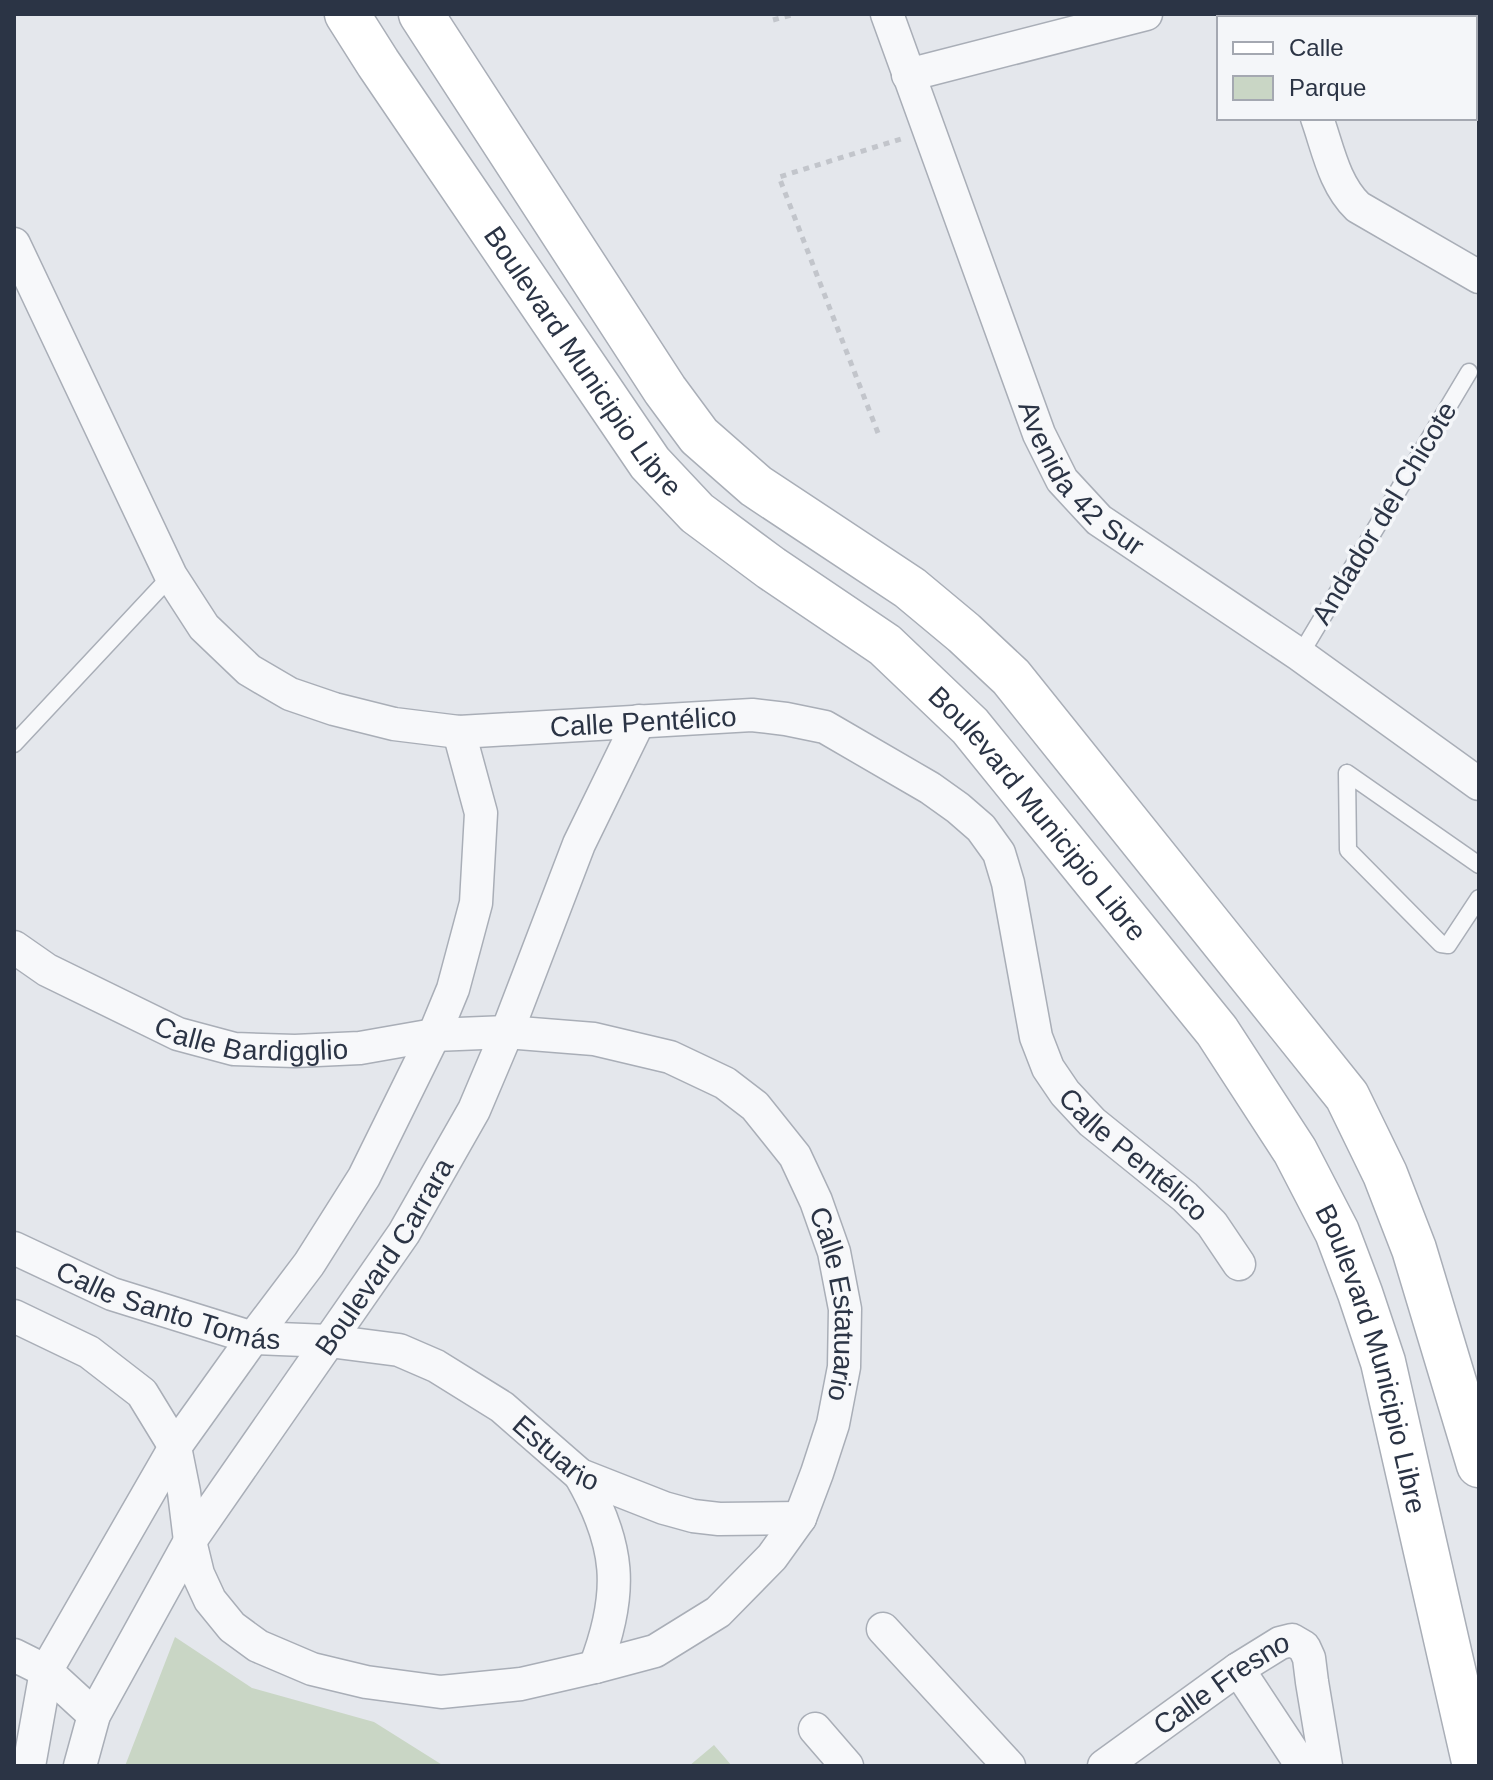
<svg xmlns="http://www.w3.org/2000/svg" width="1493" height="1780" viewBox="0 0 1493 1780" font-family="Arial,sans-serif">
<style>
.green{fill:#c9d6c5}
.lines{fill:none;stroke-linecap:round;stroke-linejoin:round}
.service-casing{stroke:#a9aeb7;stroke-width:19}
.minor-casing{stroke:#a9aeb7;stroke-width:35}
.secondary-casing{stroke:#a9aeb7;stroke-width:47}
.path{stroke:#c2c5cb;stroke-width:5;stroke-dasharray:6 6;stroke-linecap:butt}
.service{stroke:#f7f8fa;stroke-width:16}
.minor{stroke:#f7f8fa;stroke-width:32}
.secondary{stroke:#fff;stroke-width:44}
.labels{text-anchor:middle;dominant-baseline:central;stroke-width:7;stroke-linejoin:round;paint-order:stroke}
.street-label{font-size:28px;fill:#2b3445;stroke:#f4f6f9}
</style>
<rect width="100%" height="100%" fill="#e4e7ec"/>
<path class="green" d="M175,1637L252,1688L374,1722L444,1766H125Z
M714,1745L732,1766H689Z"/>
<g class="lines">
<g class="service-casing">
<path id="service" d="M1300,655L1469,372
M14,744L171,576
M1347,773L1348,850L1441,944L1448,945L1479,898
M1347,773L1479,865"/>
</g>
<g class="minor-casing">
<g id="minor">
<path id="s1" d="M887,14L1039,434L1062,480L1099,520L1300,655L1479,784"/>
<path d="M1281,14L1283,18"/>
<path d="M908,75L1146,14"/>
<path d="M1317,118C1328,149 1334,184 1358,207L1479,277"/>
<path id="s2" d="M14,244L171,576L204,627L249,670L290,694L334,709L394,724L459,732L752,715L786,719L825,727L930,788L958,808L981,828L999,853L1008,883L1036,1037L1048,1068L1065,1093L1092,1122L1185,1197L1212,1224L1239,1264"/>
<path id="s3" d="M14,947L47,970L178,1034L234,1049L295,1051L360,1048L434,1035L507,1032L594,1039L670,1057L725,1083L755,1106L795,1156L816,1201L834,1252L845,1309L844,1367L833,1424L817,1473L800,1518L772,1557L718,1612L655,1651L595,1667L521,1684L441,1692L366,1682L312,1669L258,1646L232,1627L210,1600L198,1574L190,1541L184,1492L175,1447L142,1393L89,1352L14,1316"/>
<path id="s4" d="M14,1248L112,1294L253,1338L329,1341L399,1350L436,1366L502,1407L580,1475L664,1508L693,1516L719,1519L800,1518"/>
<path d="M580,1475C620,1544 624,1592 595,1667"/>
<path d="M883,1629L1009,1766"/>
<path d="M14,1655L46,1671L94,1715"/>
<path d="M1238,1669L1302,1766"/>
<path d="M815,1729L847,1766"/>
<path d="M29,1766L46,1671L175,1447L253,1338L309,1264L364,1177L434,1035L453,989L476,903L481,813L459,732"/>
<path id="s5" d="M80,1766L94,1715L190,1541L404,1233L474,1110L507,1032L579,844L639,721"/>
<path id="s6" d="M1104,1766L1238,1669L1280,1643L1292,1640L1304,1647L1309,1658L1312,1682L1326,1766"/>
</g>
</g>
<g class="secondary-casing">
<g id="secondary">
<path id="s7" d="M347,14L378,63L650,463L697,513L771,568L885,645L970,726L1217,1031L1295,1151L1337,1232L1360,1293L1383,1362L1475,1766"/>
<path d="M421,14L665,390L699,436L756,486L910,588L964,633L1011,677L1347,1096L1385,1174L1414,1249L1479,1465"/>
</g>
</g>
<path class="path" d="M773,20L795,14
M878,433L779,177L901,139"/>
<use href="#service" class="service"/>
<use href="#minor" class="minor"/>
<use href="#secondary" class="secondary"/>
</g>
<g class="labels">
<g class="street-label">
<text stroke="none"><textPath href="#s7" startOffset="420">Boulevard Municipio Libre</textPath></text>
<text stroke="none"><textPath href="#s1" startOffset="508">Avenida 42 Sur</textPath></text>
<text transform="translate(1384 513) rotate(-59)">Andador del Chicote</text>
<text stroke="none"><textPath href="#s2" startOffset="896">Calle Pentélico</textPath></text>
<text stroke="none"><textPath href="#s7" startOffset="1068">Boulevard Municipio Libre</textPath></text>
<text stroke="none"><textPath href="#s3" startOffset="260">Calle Bardigglio</textPath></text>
<text stroke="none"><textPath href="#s2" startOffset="1640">Calle Pentélico</textPath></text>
<text stroke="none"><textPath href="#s5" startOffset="596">Boulevard Carrara</textPath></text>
<text stroke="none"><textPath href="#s4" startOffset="166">Calle Santo Tomás</textPath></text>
<text stroke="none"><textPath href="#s3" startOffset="1002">Calle Estatuario</textPath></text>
<text stroke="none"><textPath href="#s7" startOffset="1716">Boulevard Municipio Libre</textPath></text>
<text stroke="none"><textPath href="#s4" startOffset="592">Estuario</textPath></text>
<text stroke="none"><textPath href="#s6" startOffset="144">Calle Fresno</textPath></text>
</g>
</g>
<rect width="1493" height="1780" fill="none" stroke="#2b3445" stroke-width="32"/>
<rect x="1217" y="16" width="260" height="104" fill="#f4f6f9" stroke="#a4a8b1" stroke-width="2"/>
<rect x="1233" y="42" width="40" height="12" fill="#ffffff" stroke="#a4a8b1" stroke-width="2"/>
<text x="1289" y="56" font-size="24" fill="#2b3445">Calle</text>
<rect x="1233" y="76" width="40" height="24" fill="#c9d6c5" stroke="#a4a8b1" stroke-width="2"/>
<text x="1289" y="96" font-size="24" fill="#2b3445">Parque</text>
</svg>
